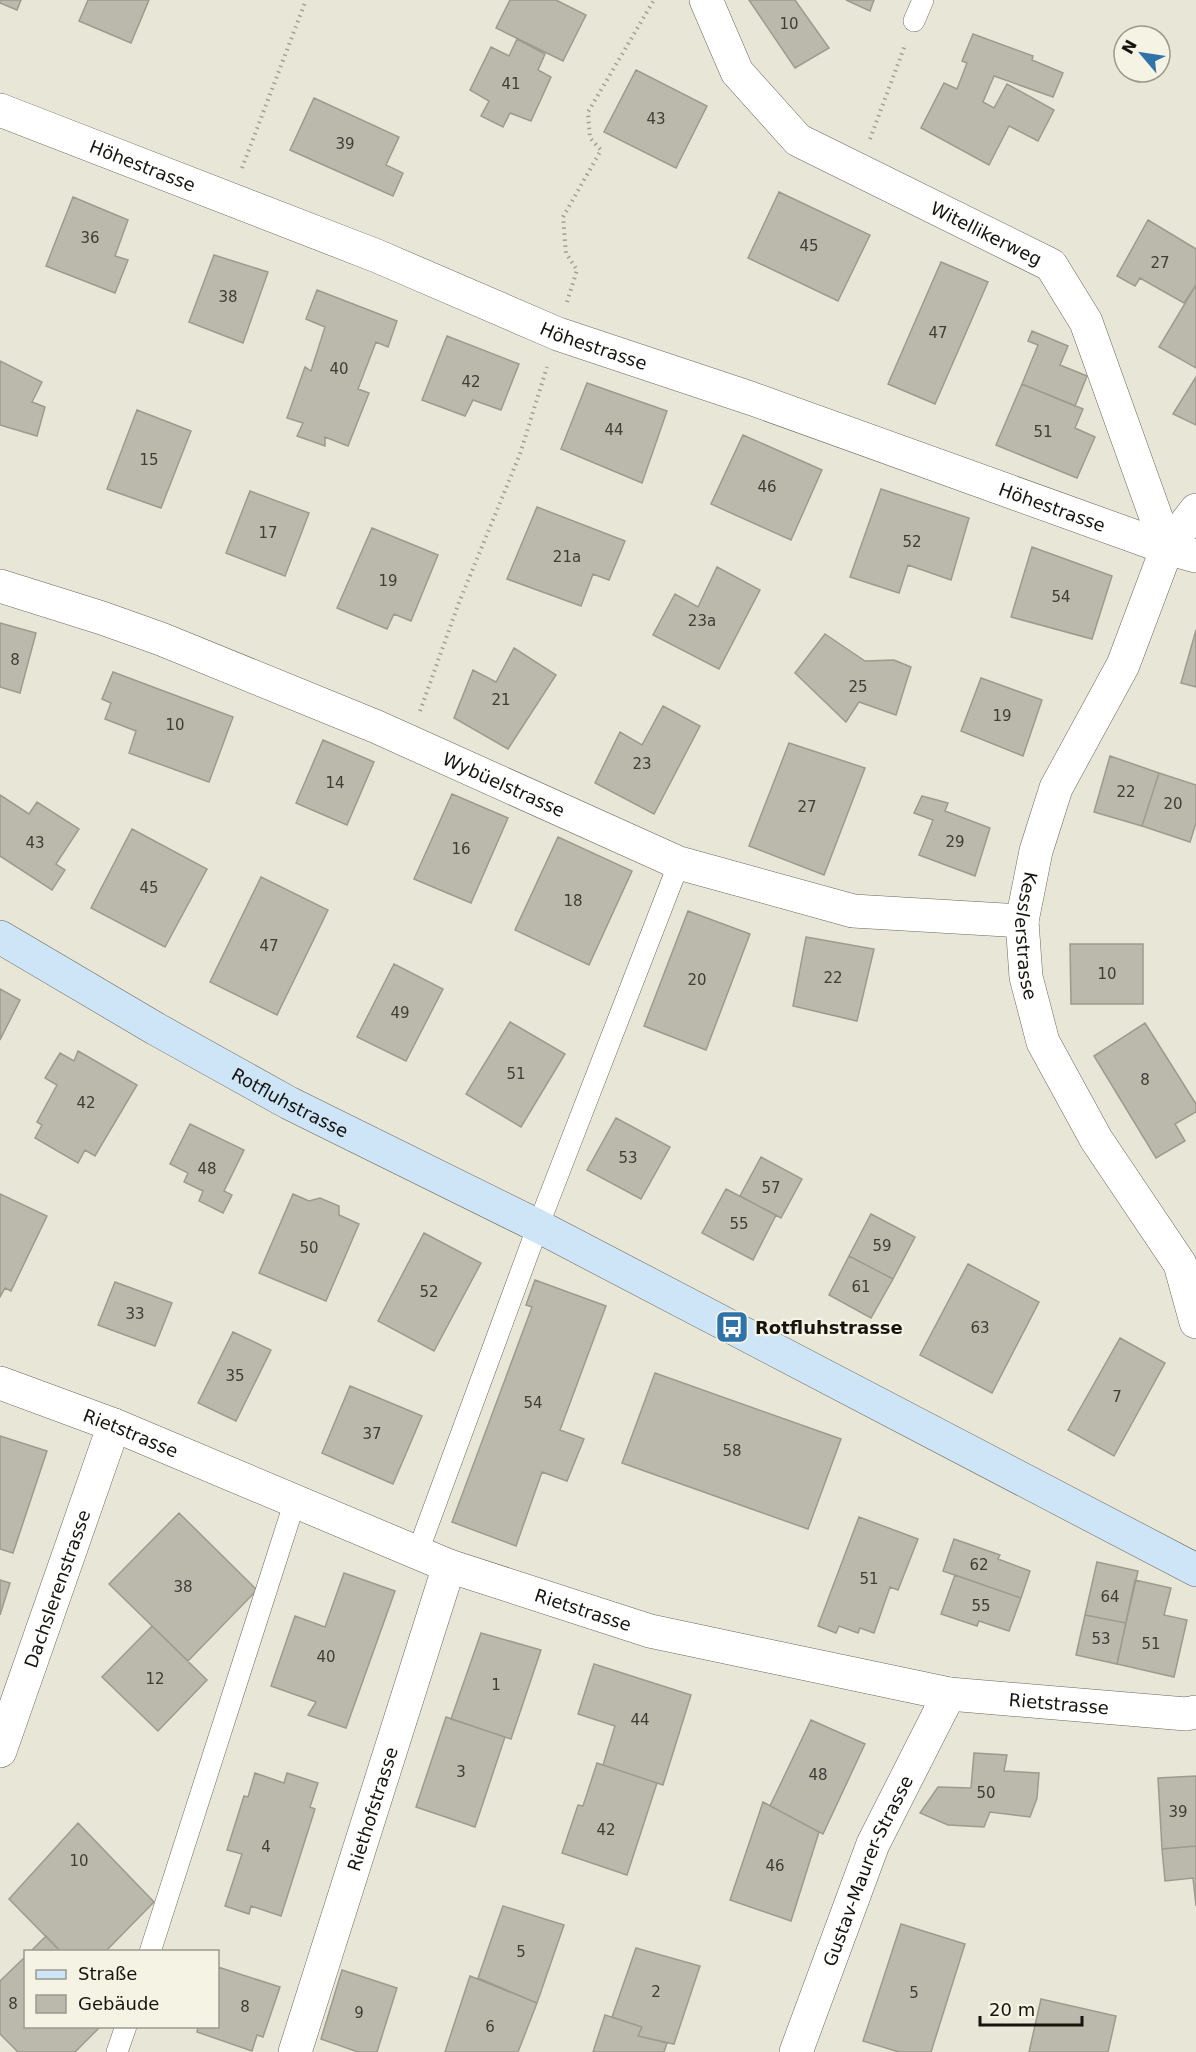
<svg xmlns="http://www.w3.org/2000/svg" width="1196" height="2052" viewBox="0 0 1196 2052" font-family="'DejaVu Sans',sans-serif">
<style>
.building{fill:#bbb9ab;stroke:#9d9b8d;stroke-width:1.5}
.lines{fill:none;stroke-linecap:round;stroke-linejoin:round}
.lane-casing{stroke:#6a685b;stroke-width:22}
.street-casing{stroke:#6a685b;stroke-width:34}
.secondary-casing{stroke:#6a685b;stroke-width:34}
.path{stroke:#a2a094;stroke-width:4;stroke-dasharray:1.5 4.5;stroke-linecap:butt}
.lane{stroke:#fff;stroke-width:21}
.street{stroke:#fff;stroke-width:33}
.secondary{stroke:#cee4f7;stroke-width:33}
.labels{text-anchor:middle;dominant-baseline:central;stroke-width:4.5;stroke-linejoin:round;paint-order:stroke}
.number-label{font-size:15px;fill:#3e3d36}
.street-label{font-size:18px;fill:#15140f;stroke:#f5f3e3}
.poi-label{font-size:18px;font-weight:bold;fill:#15140f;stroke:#f5f3e3;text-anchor:start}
</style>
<rect width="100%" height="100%" fill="#e8e6d6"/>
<path class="building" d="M0,0H21L17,10L0,3Z
M88,0H149L131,43L79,21Z
M510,0H556L586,15L563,61L496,28Z
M749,0H795L829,48L795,68Z
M846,0H874L870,11Z
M973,34L1033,56L1032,60L1063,73L1053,97L994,76L983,102L994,108L1007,84L1054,110L1038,141L1009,126L989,165L921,128L944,83L957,89L967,63L962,61Z
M517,39L545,54L538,70L551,77L531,121L510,113L503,127L481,116L489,101L470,90L491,47L509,56Z
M636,70L707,106L676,168L604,132Z
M314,98L399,137L386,165L403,173L393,196L290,150Z
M779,192L870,235L838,301L748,258Z
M73,197L128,220L115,256L128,260L115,293L46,266Z
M1148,220L1196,249V285L1184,303L1140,278L1135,286L1117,276Z
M214,255L268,272L243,343L189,322Z
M941,262L988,282L935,404L888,384Z
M1196,285V368L1159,347Z
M317,290L397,321L388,347L376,342L358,389L369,393L348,446L325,437V446L297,436L303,423L287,418L305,367L311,371L325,327L306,319Z
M1032,331L1068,346L1060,365L1087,376L1075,406L1022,384L1038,345L1028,341Z
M447,336L519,364L501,410L473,400L465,416L422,400Z
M0,361L42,382L32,402L45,407L37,436L0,425Z
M1196,377V425L1173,414Z
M587,383L667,411L642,483L561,449Z
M1022,384L1083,409L1075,428L1095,437L1077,478L996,445Z
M137,410L191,431L161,508L107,489Z
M743,435L822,470L791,540L711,504Z
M881,489L969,518L951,580L908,565L899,593L850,577Z
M250,491L309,513L285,576L226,553Z
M537,507L625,541L609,580L593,574L581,606L507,579Z
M372,528L438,555L411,621L394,614L387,629L337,608Z
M1032,547L1112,576L1092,639L1011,617Z
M717,567L760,590L719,669L653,635L675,594L698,607Z
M0,623L36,633L20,693L0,687Z
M1196,630V687L1181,683Z
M825,634L865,661L894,660L911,667L896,715L859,702L846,722L795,673Z
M514,648L556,675L508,749L454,718L473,670L496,682Z
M113,672L233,717L209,782L129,753L136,731L105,719L111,703L102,699Z
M981,678L1042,700L1023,756L961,731Z
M663,706L700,726L654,814L595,783L620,732L642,745Z
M323,740L374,762L347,825L296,803Z
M789,743L865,768L824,875L749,846Z
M1110,756L1159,773L1142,826L1094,812Z
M1159,773L1196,785V823L1190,842L1142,826Z
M452,794L508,818L471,903L414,879Z
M0,795L29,814L37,802L79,829L56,864L65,870L52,890L0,856Z
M922,796L948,803L945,811L990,828L975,876L919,855L933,820L914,813Z
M132,829L207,869L165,947L91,908Z
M558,837L632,871L589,965L515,930Z
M261,877L328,910L277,1015L210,982Z
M688,911L750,934L706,1050L644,1026Z
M806,937L874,949L857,1021L793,1006Z
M1070,944H1143V1004H1071Z
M394,964L443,989L406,1061L357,1037Z
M0,989L20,1000L0,1040Z
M510,1022L565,1054L521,1127L466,1094Z
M1145,1023L1196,1104V1112L1175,1124L1185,1141L1156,1158L1094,1056Z
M78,1051L137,1085L95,1156L85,1150L78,1163L35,1138L42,1125L37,1122L57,1085L45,1078L60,1053L74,1061Z
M616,1118L670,1147L641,1199L587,1170Z
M190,1124L244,1150L224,1191L232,1195L223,1213L199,1201L203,1191L184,1182L188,1173L170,1164Z
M761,1157L802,1179L781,1218L740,1196Z
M726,1189L776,1215L753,1260L702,1233Z
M0,1194L47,1216L11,1291L5,1288L0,1297Z
M293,1194L309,1201L320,1198L339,1206V1215L359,1224L326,1301L259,1273Z
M871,1214L915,1237L893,1279L849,1256Z
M424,1233L481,1263L434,1351L378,1321Z
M849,1256L893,1279L871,1318L829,1295Z
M968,1264L1039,1302L992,1393L920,1355Z
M535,1280L606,1306L560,1430L584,1439L567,1481L542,1472L516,1546L452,1522L532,1307L526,1305Z
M115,1282L172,1303L155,1346L98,1325Z
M233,1332L271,1350L236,1421L198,1403Z
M1120,1338L1165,1363L1114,1456L1068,1430Z
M655,1373L841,1439L808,1529L622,1463Z
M350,1386L422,1416L393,1484L322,1453Z
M0,1436L47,1451L13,1553L0,1549Z
M179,1513L257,1590L188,1661L109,1584Z
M859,1517L918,1539L898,1590L890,1587L874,1633L860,1628L858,1633L839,1626L836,1633L818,1626Z
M954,1539L1000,1555L998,1559L1030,1571L1021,1598L943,1571Z
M1097,1562L1138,1571L1126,1623L1085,1615Z
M344,1573L395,1591L346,1728L308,1715L316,1702L271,1686L295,1616L325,1627Z
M955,1575L1021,1598L1009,1631L979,1621L977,1626L941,1614Z
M0,1580L10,1583L0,1615Z
M1135,1580L1171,1588L1164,1615L1187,1620L1174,1677L1117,1664Z
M1085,1615L1126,1623L1117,1664L1076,1655Z
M152,1626L207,1680L158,1731L102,1677Z
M481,1633L541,1650L511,1739L451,1719Z
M594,1664L691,1695L663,1785L603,1765L615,1726L578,1714Z
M446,1717L505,1737L475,1827L416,1807Z
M811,1720L865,1744L823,1834L770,1806Z
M974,1753L1007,1755L1004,1771L1039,1773L1037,1798L1030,1817L990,1812L984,1827L948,1825L920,1813L938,1787L971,1788Z
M597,1763L657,1783L627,1875L562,1853L578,1805L583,1806Z
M255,1773L284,1783L287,1773L318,1783L310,1807L315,1809L281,1916L251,1906L249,1914L225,1906L242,1854L227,1850L244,1796L248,1797Z
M1196,1776V1846L1162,1849L1158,1778Z
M763,1802L819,1832L791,1921L730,1900Z
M78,1823L154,1902L105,1952H61L9,1899Z
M1196,1846V1906L1193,1878L1165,1881L1162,1849Z
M503,1906L564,1925L537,2003L478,1978Z
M901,1924L965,1944L931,2052H899L863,2041Z
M46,1936L61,1952H30Z
M636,1948L700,1966L674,2044L638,2036L642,2027L612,2017Z
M26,1956V2026H101L75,2052H18L0,2034V1981Z
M218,1967L280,1987L263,2037L257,2035L252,2051L197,2032L198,2026H218Z
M342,1970L397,1988L377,2052H358L321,2039Z
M470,1976L537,2003L518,2052H445Z
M1041,1999L1116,2016L1108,2052H1029Z
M605,2015L642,2027L638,2036L667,2043L664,2052H593Z"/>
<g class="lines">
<g class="lane-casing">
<path id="lane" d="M914,21L923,0
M417,1554L538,1226L679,863
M150,1952L295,1501
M117,2052L126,2026"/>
</g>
<g class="street-casing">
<g id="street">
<path id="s1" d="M706,0L737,72L798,140L1051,265L1086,322L1167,548"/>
<path id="s2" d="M0,110L377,256L558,334L750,398L1167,548L1196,556"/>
<path id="s3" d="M1196,510L1167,548L1123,665L1056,788L1036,851L1022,921L1026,977L1043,1042L1096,1139L1180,1264L1196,1322"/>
<path id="s4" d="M0,586L102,618L161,639L377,727L679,863L853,911L1022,921"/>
<path id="s5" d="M0,1383L114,1425L449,1566L650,1631L949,1694L1186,1714L1196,1712"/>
<path id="s6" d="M0,1751L114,1425"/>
<path id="s7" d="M295,2052L449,1566"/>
<path id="s8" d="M796,2052L873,1844L949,1694"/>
</g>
</g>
<g class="secondary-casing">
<g id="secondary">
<path id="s9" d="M0,937L156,1029L289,1103L538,1226L1196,1570"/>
</g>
</g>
<path class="path" d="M870,139L905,45
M242,168L306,0
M567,302L577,270L566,253L563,217L601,150L590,138L588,112L654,0
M420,711L458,605L520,454L547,367"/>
<use href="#lane" class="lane"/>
<use href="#street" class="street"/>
<use href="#secondary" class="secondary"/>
</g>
<defs>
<g id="bus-square" transform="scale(1.725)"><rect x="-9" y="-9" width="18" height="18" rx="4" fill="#3073a9" stroke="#f5f3e3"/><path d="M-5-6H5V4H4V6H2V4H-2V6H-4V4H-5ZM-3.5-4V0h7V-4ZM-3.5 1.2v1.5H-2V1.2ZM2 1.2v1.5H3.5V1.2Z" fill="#fff"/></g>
</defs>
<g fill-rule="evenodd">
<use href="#bus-square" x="732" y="1327"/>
</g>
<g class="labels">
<g class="number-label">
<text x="789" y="24">10</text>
<text x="511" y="84">41</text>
<text x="656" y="119">43</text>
<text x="345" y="144">39</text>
<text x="90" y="238">36</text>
<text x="809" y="246">45</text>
<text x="1160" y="263">27</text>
<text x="228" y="297">38</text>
<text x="938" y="333">47</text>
<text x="339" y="369">40</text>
<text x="471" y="382">42</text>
<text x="614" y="430">44</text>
<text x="1043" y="432">51</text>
<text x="149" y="460">15</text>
<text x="767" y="487">46</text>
<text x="268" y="533">17</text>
<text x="912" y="542">52</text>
<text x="567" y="557">21a</text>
<text x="388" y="581">19</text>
<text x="1061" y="597">54</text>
<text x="702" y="621">23a</text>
<text x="15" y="660">8</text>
<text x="858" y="687">25</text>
<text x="501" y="700">21</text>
<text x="1002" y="716">19</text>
<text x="175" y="725">10</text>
<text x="642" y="764">23</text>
<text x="335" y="783">14</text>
<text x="1126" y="792">22</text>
<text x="1173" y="804">20</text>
<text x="807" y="807">27</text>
<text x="955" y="842">29</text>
<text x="35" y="843">43</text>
<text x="461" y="849">16</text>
<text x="149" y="888">45</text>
<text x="573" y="901">18</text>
<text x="269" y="946">47</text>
<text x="1107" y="974">10</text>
<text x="833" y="978">22</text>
<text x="697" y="980">20</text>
<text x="400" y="1013">49</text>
<text x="516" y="1074">51</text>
<text x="1145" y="1080">8</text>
<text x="86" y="1103">42</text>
<text x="628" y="1158">53</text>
<text x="207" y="1169">48</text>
<text x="771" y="1188">57</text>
<text x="739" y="1224">55</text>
<text x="882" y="1246">59</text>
<text x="309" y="1248">50</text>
<text x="861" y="1287">61</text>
<text x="429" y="1292">52</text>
<text x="135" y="1314">33</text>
<text x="980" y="1328">63</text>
<text x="235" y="1376">35</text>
<text x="1117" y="1397">7</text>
<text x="533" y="1403">54</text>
<text x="372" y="1434">37</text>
<text x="732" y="1451">58</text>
<text x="979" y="1565">62</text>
<text x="869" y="1579">51</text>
<text x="183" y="1587">38</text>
<text x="1110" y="1597">64</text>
<text x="981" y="1606">55</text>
<text x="1101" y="1639">53</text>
<text x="1151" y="1644">51</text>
<text x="326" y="1657">40</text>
<text x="155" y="1679">12</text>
<text x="496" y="1685">1</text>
<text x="640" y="1720">44</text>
<text x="461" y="1772">3</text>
<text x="818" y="1775">48</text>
<text x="986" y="1793">50</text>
<text x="1178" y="1812">39</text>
<text x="606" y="1830">42</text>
<text x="266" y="1847">4</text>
<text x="79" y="1861">10</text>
<text x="775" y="1866">46</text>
<text x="521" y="1952">5</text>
<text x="656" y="1992">2</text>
<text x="914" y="1993">5</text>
<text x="13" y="2004">8</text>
<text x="245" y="2007">8</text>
<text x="359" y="2013">9</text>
<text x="490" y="2027">6</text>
</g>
<g class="street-label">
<text stroke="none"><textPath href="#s2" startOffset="153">Höhestrasse</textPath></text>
<text stroke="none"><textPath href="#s1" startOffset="380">Witellikerweg</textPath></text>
<text stroke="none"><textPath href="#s2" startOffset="639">Höhestrasse</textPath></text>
<text stroke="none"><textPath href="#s2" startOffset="1125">Höhestrasse</textPath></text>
<text stroke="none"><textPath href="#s4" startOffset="542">Wybüelstrasse</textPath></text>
<text stroke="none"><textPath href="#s3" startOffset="465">Kesslerstrasse</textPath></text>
<text stroke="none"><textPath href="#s9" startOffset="334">Rotfluhstrasse</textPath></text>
<text stroke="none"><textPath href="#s5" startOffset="140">Rietstrasse</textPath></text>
<text stroke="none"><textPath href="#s6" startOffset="172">Dachslerenstrasse</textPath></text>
<text stroke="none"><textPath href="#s5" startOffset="626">Rietstrasse</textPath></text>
<text stroke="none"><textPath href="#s5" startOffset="1112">Rietstrasse</textPath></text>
<text stroke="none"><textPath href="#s7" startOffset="255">Riethofstrasse</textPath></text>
<text stroke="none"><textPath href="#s8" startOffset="195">Gustav-Maurer-Strasse</textPath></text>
</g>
<g class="poi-label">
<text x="755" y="1327">Rotfluhstrasse</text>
</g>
</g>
<rect x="24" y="1950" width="195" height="78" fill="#f5f3e3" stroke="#9b9a8e" stroke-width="1.5"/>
<rect x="36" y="1970" width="30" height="9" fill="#cee4f7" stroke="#9b9a8e" stroke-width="1.5"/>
<text x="78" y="1980" font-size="18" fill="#15140f">Straße</text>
<rect x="36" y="1995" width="30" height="18" fill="#bbb9ab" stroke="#9b9a8e" stroke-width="1.5"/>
<text x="78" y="2010" font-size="18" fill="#15140f">Gebäude</text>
<g transform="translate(1142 54) rotate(299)"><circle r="28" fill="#f5f3e3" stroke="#9b9a8e" stroke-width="1.5"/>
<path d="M0-4.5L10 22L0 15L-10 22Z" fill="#3073a9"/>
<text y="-9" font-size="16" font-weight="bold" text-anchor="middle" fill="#15140f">N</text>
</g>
<path d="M980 2016v9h102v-9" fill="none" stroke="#15140f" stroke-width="3"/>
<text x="989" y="2016" font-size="18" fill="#15140f" stroke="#f5f3e3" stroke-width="4.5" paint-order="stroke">20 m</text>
</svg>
